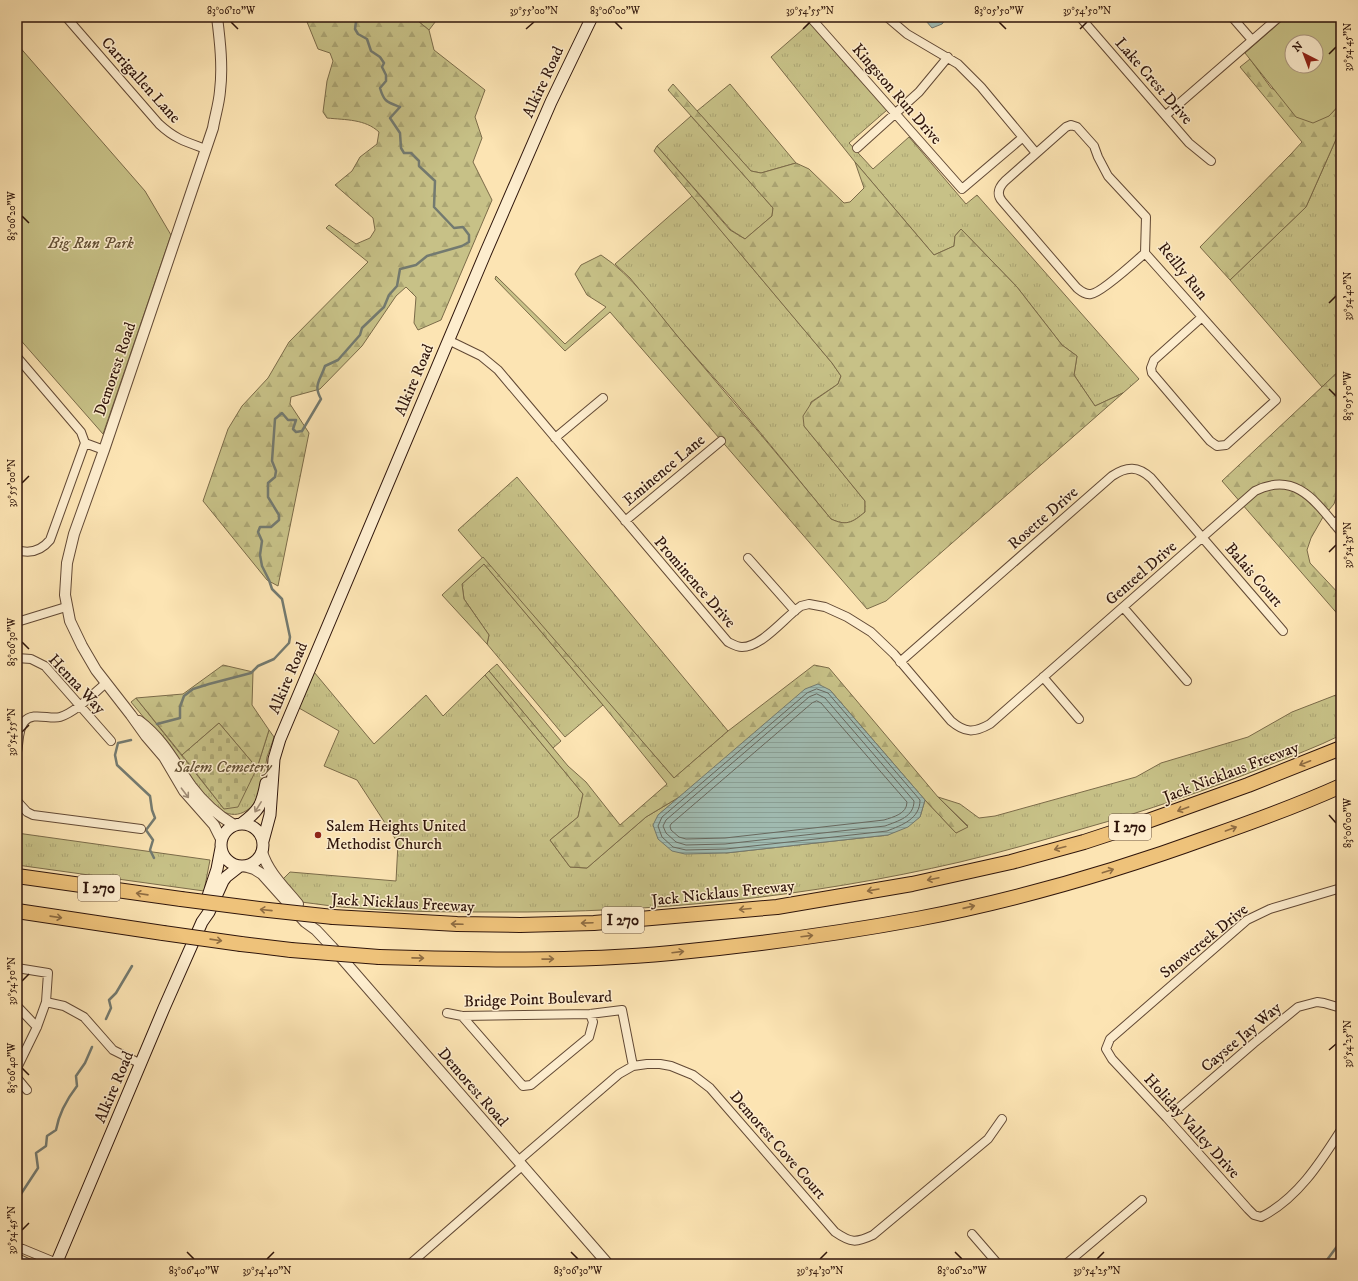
<svg xmlns="http://www.w3.org/2000/svg" width="1358" height="1281" viewBox="0 0 1358 1281" font-family="'IM FELL DW Pica',serif">
<style>
.grass{fill:url(#grass-tufts);stroke:#7b6b49}
.forest{fill:url(#forest-firs);stroke:#7b6b49}
.cemetery{fill:url(#cemetery-stones);stroke:#7b6b49}
.park{fill:#c7c187;stroke:#7b6b49;fill-rule:evenodd}
.water{fill:url(#water-rules);stroke:#737a70}
.lines{fill:none;stroke-linecap:round;stroke-linejoin:round}
.shore{stroke:#686960;stroke-width:1}
.stream{stroke:#737a70;stroke-width:2.5}
.minor-casing{stroke:#624935;stroke-width:10}
.tertiary-casing{stroke:#624935;stroke-width:12}
.secondary-casing{stroke:#2f150b;stroke-width:13}
.motorway-casing{stroke:#2f150b;stroke-width:16}
.minor{stroke:#fdedce;stroke-width:8}
.tertiary{stroke:#fdedce;stroke-width:10}
.secondary{stroke:#fdedce;stroke-width:11}
.motorway{stroke:#eec27a;stroke-width:14}
.motorway-bridge-casing{stroke:#2f150b;stroke-width:16;stroke-linecap:butt}
.motorway-bridge{stroke:#eec27a;stroke-width:14}
.oneway{stroke:#8e6c42}
.oneway2{stroke:#a08c76}
.ticks{fill:none;stroke:#2f150b;stroke-width:1.5}
.poi-dot{fill:#8f2418;stroke:#fdedce;stroke-width:1.5}
.labels{text-anchor:middle;dominant-baseline:central;stroke-width:3;stroke-linejoin:round;paint-order:stroke}
.shield{fill:#fdedce;stroke:#6d5646;stroke-width:1}
.shield-label{font-size:15px;font-weight:bold;fill:#2f150b}
.street-label{font-size:16px;fill:#2f150b;stroke:#fdedce}
.park-label{font-size:16px;font-style:italic;fill:#645136;stroke:#fdedce}
.poi-label{font-size:16px;fill:#2f150b;stroke:#fdedce;text-anchor:start}
.neatline{fill:none;stroke:#2f150b;stroke-width:1.5}
.ticks-label{font-size:10px;text-anchor:middle;fill:#2f150b}
</style>
<defs>
<pattern id="grass-tufts" width="24" height="20" patternUnits="userSpaceOnUse"><rect width="24" height="20" fill="#c7c187"/><path d="M3 7l-1-3M5 7V3M7 7l1-3M15 17l-1-3M17 17v-4M19 17l1-3" fill="none" stroke="#aba573"/></pattern>
<pattern id="forest-firs" width="22" height="20" patternUnits="userSpaceOnUse"><rect width="22" height="20" fill="#c7c187"/><path d="M5 1l3.5 6h-7zM16 11l3.5 6h-7z" fill="#aba573"/></pattern>
<pattern id="cemetery-stones" width="16" height="16" patternUnits="userSpaceOnUse"><rect width="16" height="16" fill="#c7c187"/><path d="M2 7V4a2 2 0 0 1 4 0v3zM10 15v-3a2 2 0 0 1 4 0v3z" fill="#aba573"/></pattern>
<pattern id="water-rules" width="6" height="5" patternUnits="userSpaceOnUse"><rect width="6" height="5" fill="#a1bdb4"/><path d="M0 2.5h6" fill="none" stroke="#8ba299"/></pattern>
</defs>
<rect width="100%" height="100%" fill="#fce4b3"/>
<filter id="stains"><feTurbulence type="fractalNoise" baseFrequency=".005" numOctaves="4"/><feColorMatrix values="0 0 0 0 .2 0 0 0 0 .09 0 0 0 0 .02 0 0 0 .5 -.17"/></filter>
<radialGradient id="worn" r=".72"><stop offset=".6" stop-color="#630" stop-opacity="0"/><stop offset="1" stop-color="#630" stop-opacity=".3"/></radialGradient>
<path class="grass" d="M413,17H439L429,30Z
M811,22L887,110L849,143L873,169L909,137L966,204L977,195L1139,379L1123,393L1095,406L1074,375L1077,356L1062,345L1017,287L961,229L955,236L954,246L934,255L855,162L771,57Z
M730,84L796,163L761,173L751,171L697,111Z
M691,116L773,208L772,216L745,239L731,230L657,146Z
M1341,128V369L1322,387L1230,280L1306,207Z
M692,196L832,363L841,376L838,384L811,402L804,426L865,501V512C852,523 846,526 831,519L731,397L678,337L630,278L615,264Z
M517,477L728,731L674,778L458,530Z
M484,564L603,705L565,737L487,644L489,635L464,599L462,584Z
M497,664L561,741L553,748L489,671Z
M314,672L374,744L426,695L443,716L485,675L583,794L578,817L550,840L570,867L587,868L646,817L681,796L658,815L726,853L888,835L920,817L925,800L956,833L968,826L938,797L960,804L979,818L995,816L1136,777L1161,763L1248,737L1292,712L1341,693V735C1317,747 1292,756 1267,766C1207,790 1146,811 1085,828C1044,840 1002,852 960,862C809,897 653,913 498,912C450,912 402,912 354,908C336,907 318,904 301,902L282,880L290,872L396,881L398,843L357,780L324,766L339,731L299,708Z
M136,698L224,809L257,768L269,730L274,737C272,744 269,751 267,757C264,773 264,795 252,806C221,837 189,774 173,754C160,737 145,719 131,702Z
M17,833L210,860L204,891L17,865Z"/>
<path class="forest" d="M305,17H413L429,30L434,50L485,90L475,117L482,138L473,162L492,200L441,320L418,330L414,323L416,297L406,287L396,296L362,346L320,389L291,397L290,404L309,433L278,586L267,580L203,501L228,429L242,406L268,378L289,342L368,262L326,228L329,225L356,244L370,238L375,230L373,218L335,185L352,171L360,157L377,144L379,132C365,119 346,120 327,118L323,112L327,81L333,61L330,53L318,49Z
M1250,59L1271,88L1329,116L1341,103V128L1306,207L1230,280L1200,247L1291,154L1302,142L1240,67Z
M673,84L751,171L761,173L796,163L809,169L844,203L850,202L864,188L855,162L934,255L954,246L955,236L961,229L1017,287L1062,345L1077,356L1074,375L1095,406L1123,393L886,601L867,609L610,312L565,351L495,279L496,276L565,344L606,307L587,295L575,274L581,265L601,255C633,276 654,308 679,338C730,398 781,458 831,519C846,526 852,523 865,512V501L804,426L803,416L812,402L838,384L841,376L832,363L654,151L657,146L730,230L745,239L772,216L773,208L668,90Z
M1341,369V454L1338,491L1334,504L1323,517L1311,538L1307,550L1310,563L1341,596V618L1222,481Z
M483,557L674,778L728,731L814,665L829,668L938,797L968,827L956,833L925,800L830,690L681,796L646,817L587,868L570,867L550,840L578,817L583,794L485,675L489,671L568,766L586,782L620,825L667,784L603,705L484,564L462,584L464,599L489,635L487,644L442,595Z
M223,665L253,672L252,705L269,730L257,768L219,723L182,755L136,698L183,694Z"/>
<path class="cemetery" d="M219,723L257,768L238,807L224,809L182,755Z"/>
<path class="park" d="M1286,17H1341V103L1329,116L1313,123L1296,117L1245,53ZM1292,42H1316V66H1292Z
M17,44L145,191L171,235L103,434L17,336Z"/>
<path class="water" d="M914,17H948L942,24L932,28L926,21Z
M818,684L830,690L925,800L920,817L908,827L888,835L726,853L685,854L672,851L658,839L653,825L658,815L805,689Z"/>
<g class="lines">
<path class="shore" d="M817,689L828,693L920,800C920,819 902,825 887,831L726,849L686,850L673,847L662,837L658,826L662,817L807,693Z
M817,694L825,698L914,801C914,817 898,821 885,826L725,844L686,845L676,842L666,833L663,826L666,820L809,697Z
M817,701L821,703L907,802C907,814 893,817 884,820L725,838L686,839L679,837L671,830L670,826L671,824L812,703Z"/>
<path class="stream" d="M157,724L180,718V707L184,696L193,689L209,684L251,673L258,666L274,659L289,643L290,637L282,599L272,589L269,580L262,566L260,555L262,541L258,532L260,527H271L279,520V515L268,497V483L275,477L276,471L272,461L275,419L282,413L288,420H296L293,429L296,432L302,431L321,399C313,385 320,381 325,366L338,360L360,335L362,328L384,307L389,295L397,286L400,269L416,265L427,256L462,246L469,242V235L463,227L454,228L434,207L435,181L419,166V161L411,153H404L401,148L400,133L390,118L400,107C387,102 384,102 380,88L386,81V75L382,67L384,63L380,57L371,51L367,39L358,34L355,29L356,22L353,17
M131,740L118,743L115,755L117,765L150,796L152,810L155,818L146,830L153,840L150,850L154,858
M106,1019L111,1008L109,1000L116,993L132,966
M17,1200L38,1168L36,1153L46,1146L47,1136L56,1130C59,1113 67,1099 77,1086L76,1076L85,1063L92,1047
M1324,1264L1341,1241"/>
<g class="minor-casing">
<path id="minor" d="M66,17L159,124C175,139 186,142 206,149
M810,17L962,189L1022,138
M887,17L907,34L958,64L981,87L1036,153
M1080,17L1189,143L1211,161
M1232,17L1252,40
M1166,115L1279,17
M857,148L919,92L948,57
M1145,253C1136,261 1101,293 1091,294C1085,295 1081,291 1077,288L1002,201C996,194 999,187 1005,181L1066,127L1071,125L1077,127L1094,146L1098,157L1108,176L1146,217L1145,253L1276,400L1226,445L1217,446L1210,441L1152,373L1151,368L1154,360L1202,317
M448,340L481,356L498,370L728,642C732,644 737,647 742,647C762,647 785,617 801,606L809,604L825,607L847,617L871,632L894,654L951,721C965,733 974,733 990,724L1255,491C1297,470 1317,504 1341,532
M17,357L81,432L85,443L104,450
M555,438L603,398
M625,521L721,441
M1334,524L1341,518
M17,550C30,554 41,551 50,540L85,443
M748,558L795,611
M1123,607L1187,681
M17,622L66,607
M17,658L31,659L45,666L111,741
M900,662L1112,476C1127,466 1138,466 1151,478L1283,631
M1043,677L1079,719
M17,752C19,743 18,729 24,722C32,711 50,720 60,717C76,712 93,694 106,683
M17,801L27,812L33,815L141,829
M1341,888L1270,909L1247,920L1110,1039L1106,1049L1112,1059L1167,1118L1248,1209L1254,1215L1261,1217C1297,1199 1320,1163 1341,1130
M17,968L48,973L46,1002
M17,1006L37,1027
M447,1013L462,1016L590,1014L622,1010L633,1066
M462,1016L523,1086L531,1085L589,1037L593,1022L590,1014
M17,1068L37,1027L46,1002L64,1006L84,1017L113,1050L141,1064
M17,1078L27,1090
M1167,1118L1254,1043L1298,1007L1317,1002L1324,1003L1341,1008
M518,1161L619,1074L633,1066L647,1064H660L671,1066L693,1075L710,1088L835,1232C851,1243 856,1243 873,1235L988,1139L1002,1119
M972,1234L998,1264
M17,1248L23,1249L57,1263
M17,1258L30,1264
M410,1264L522,1166
M1066,1264L1142,1200"/>
</g>
<g class="tertiary-casing">
<path id="tertiary" d="M217,17C220,41 223,67 220,91C219,104 215,116 213,128L104,450L74,534L67,563L65,595L70,621L82,646L96,670L131,715L146,736L164,757L184,791L214,825L221,839
M139,721C164,740 174,762 191,786C203,802 217,815 234,825
M262,852C268,872 284,887 298,904
M244,866L254,869L262,874L305,922L316,930L332,947L608,1264"/>
</g>
<g class="secondary-casing">
<path id="secondary" d="M221 845a21 21 0 1 1 42 0a21 21 0 1 1-42 0Z
M241,824C259,811 262,805 266,783
M263,841L270,815L274,759L280,739L485,254L551,102L592,17
M206,902L217,869L221,848
M56,1264L164,1008L202,922L209,912L223,881L226,877L240,866"/>
</g>
<g class="motorway-casing">
<path id="motorway" d="M17,876L181,899
M17,911L163,933
M333,917L457,924L520,925L594,923L777,907L912,884L1011,862L1084,842L1145,822L1248,785L1341,748
M241,944L291,950
M379,957C477,960 574,962 671,953C753,945 836,934 917,919C1017,900 1116,871 1212,836C1255,821 1299,805 1341,786"/>
</g>
<use href="#minor" class="minor"/>
<use href="#tertiary" class="tertiary"/>
<use href="#secondary" class="secondary"/>
<use href="#motorway" class="motorway"/>
<g class="motorway-bridge-casing">
<path id="motorway-bridge" d="M181,899L259,909L333,917
M163,933L241,944
M291,950L379,957"/>
</g>
<use href="#motorway-bridge" class="motorway-bridge"/>
</g>
<defs><path id="oneway-shaft" d="M-6 0H5M1.5-3L5.5 0L1.5 3" fill="none" stroke-width="1.6" stroke-linecap="round" stroke-linejoin="round"/></defs>
<g class="oneway">
<use href="#oneway-shaft" transform="translate(1305 763) rotate(158)"/>
<use href="#oneway-shaft" transform="translate(1183 809) rotate(160)"/>
<use href="#oneway-shaft" transform="translate(1231 829) rotate(-20)"/>
<use href="#oneway-shaft" transform="translate(1060 848) rotate(165)"/>
<use href="#oneway-shaft" transform="translate(1108 871) rotate(-18)"/>
<use href="#oneway-shaft" transform="translate(933 879) rotate(168)"/>
<use href="#oneway-shaft" transform="translate(873 890) rotate(170)"/>
<use href="#oneway-shaft" transform="translate(142 894) rotate(-172)"/>
<use href="#oneway-shaft" transform="translate(969 907) rotate(-13)"/>
<use href="#oneway-shaft" transform="translate(745 909) rotate(175)"/>
<use href="#oneway-shaft" transform="translate(266 910) rotate(-174)"/>
<use href="#oneway-shaft" transform="translate(56 917) rotate(8)"/>
<use href="#oneway-shaft" transform="translate(587 923) rotate(178)"/>
<use href="#oneway-shaft" transform="translate(457 924) rotate(-178)"/>
<use href="#oneway-shaft" transform="translate(807 936) rotate(-7)"/>
<use href="#oneway-shaft" transform="translate(216 940) rotate(8)"/>
<use href="#oneway-shaft" transform="translate(678 952) rotate(-7)"/>
<use href="#oneway-shaft" transform="translate(418 958) rotate(1)"/>
<use href="#oneway-shaft" transform="translate(548 959) rotate(-1)"/>
</g>
<g class="oneway2">
<use href="#oneway-shaft" transform="translate(185 793) rotate(53)"/>
<use href="#oneway-shaft" transform="translate(258 807) rotate(122)"/>
</g>
<path class="ticks" d="M231,22L238,29M615,22L622,29M999,22L1006,29M526,29L534,22M803,29L810,22M1080,29L1087,22M1329,54L1336,47M22,216L29,223M1329,303L1336,296M1329,389L1336,396M22,483L29,476M1329,552L1336,545M22,642L29,649M22,732L29,725M1329,815L1336,823M22,981L29,974M1329,1050L1336,1044M22,1068L29,1075M22,1230L29,1223M187,1252L194,1259M571,1252L578,1259M955,1252L962,1259M267,1259L274,1252M820,1259L827,1252M1097,1259L1104,1252"/>
<circle class="poi-dot" cx="318" cy="835" r="4"/>
<g class="labels">
<g class="shield">
<rect x="1109" y="814" width="42" height="26" rx="3"/>
<rect x="78" y="875" width="42" height="26" rx="3"/>
<rect x="602" y="907" width="42" height="26" rx="3"/>
</g>
<g class="shield-label">
<text x="1130" y="827">I 270</text>
<text x="99" y="888">I 270</text>
<text x="623" y="920">I 270</text>
</g>
<g class="street-label">
<text transform="translate(141 80) rotate(48)">Carrigallen Lane</text>
<text transform="translate(1154 81) rotate(49)">Lake Crest Drive</text>
<text transform="translate(543 82) rotate(-65)">Alkire Road</text>
<text transform="translate(897 94) rotate(49)">Kingston Run Drive</text>
<text transform="translate(1183 271) rotate(51)">Reilly Run</text>
<text transform="translate(115 369) rotate(-71)">Demorest Road</text>
<text transform="translate(414 380) rotate(-67)">Alkire Road</text>
<text transform="translate(664 470) rotate(-40)">Eminence Lane</text>
<text transform="translate(1043 518) rotate(-41)">Rosette Drive</text>
<text transform="translate(1141 573) rotate(-41)">Genteel Drive</text>
<text transform="translate(1254 575) rotate(49)">Balais Court</text>
<text transform="translate(695 582) rotate(49)">Prominence Drive</text>
<text transform="translate(288 678) rotate(-67)">Alkire Road</text>
<text transform="translate(77 684) rotate(47)">Henna Way</text>
<text transform="translate(1231 772) rotate(-21)">Jack Nicklaus Freeway</text>
<text transform="translate(723 893) rotate(-6)">Jack Nicklaus Freeway</text>
<text transform="translate(403 903) rotate(3)">Jack Nicklaus Freeway</text>
<text transform="translate(1204 941) rotate(-39)">Snowcreek Drive</text>
<text transform="translate(538 999) rotate(-2)">Bridge Point Boulevard</text>
<text transform="translate(1241 1037) rotate(-40)">Caysee Jay Way</text>
<text transform="translate(114 1087) rotate(-67)">Alkire Road</text>
<text transform="translate(473 1087) rotate(49)">Demorest Road</text>
<text transform="translate(1192 1126) rotate(48)">Holiday Valley Drive</text>
<text transform="translate(778 1145) rotate(49)">Demorest Cove Court</text>
</g>
<g class="park-label">
<text x="91" y="243">Big Run Park</text>
<text x="223" y="767">Salem Cemetery</text>
</g>
<g class="poi-label">
<text x="326" y="826">Salem Heights United<tspan x="326" dy="18">Methodist Church</tspan></text>
</g>
</g>
<rect width="1358" height="1281" fill="none" stroke="#fce4b3" stroke-width="44"/>
<g transform="translate(1304 54) rotate(318)"><circle r="19" fill="#fdedce" stroke="#ab9780"/>
<path d="M0-3L7 15L0 10L-7 15Z" fill="#8f2418"/>
<text y="-6" font-size="11" font-weight="bold" text-anchor="middle" fill="#2f150b">N</text>
</g>
<rect x="22" y="22" width="1314" height="1237" class="neatline"/>
<g class="ticks-label">
<text x="231" y="14">83°06'10"W</text>
<text x="534" y="14">39°55'00"N</text>
<text x="615" y="14">83°06'00"W</text>
<text x="810" y="14">39°54'55"N</text>
<text x="999" y="14">83°05'50"W</text>
<text x="1087" y="14">39°54'50"N</text>
<text transform="translate(1347 47) rotate(-90)" y="4">39°54'45"N</text>
<text transform="translate(11 216) rotate(-90)" y="4">83°06'20"W</text>
<text transform="translate(1347 296) rotate(-90)" y="4">39°54'40"N</text>
<text transform="translate(1347 396) rotate(-90)" y="4">83°05'50"W</text>
<text transform="translate(11 483) rotate(-90)" y="4">39°55'00"N</text>
<text transform="translate(1347 545) rotate(-90)" y="4">39°54'35"N</text>
<text transform="translate(11 642) rotate(-90)" y="4">83°06'30"W</text>
<text transform="translate(11 732) rotate(-90)" y="4">39°54'55"N</text>
<text transform="translate(1347 823) rotate(-90)" y="4">83°06'00"W</text>
<text transform="translate(11 981) rotate(-90)" y="4">39°54'50"N</text>
<text transform="translate(1347 1044) rotate(-90)" y="4">39°54'25"N</text>
<text transform="translate(11 1068) rotate(-90)" y="4">83°06'40"W</text>
<text transform="translate(11 1230) rotate(-90)" y="4">39°54'45"N</text>
<text x="194" y="1274">83°06'40"W</text>
<text x="267" y="1274">39°54'40"N</text>
<text x="578" y="1274">83°06'30"W</text>
<text x="820" y="1274">39°54'30"N</text>
<text x="962" y="1274">83°06'20"W</text>
<text x="1097" y="1274">39°54'25"N</text>
</g>
<rect width="100%" height="100%" filter="url(#stains)"/>
<rect width="100%" height="100%" fill="url(#worn)"/>
</svg>
